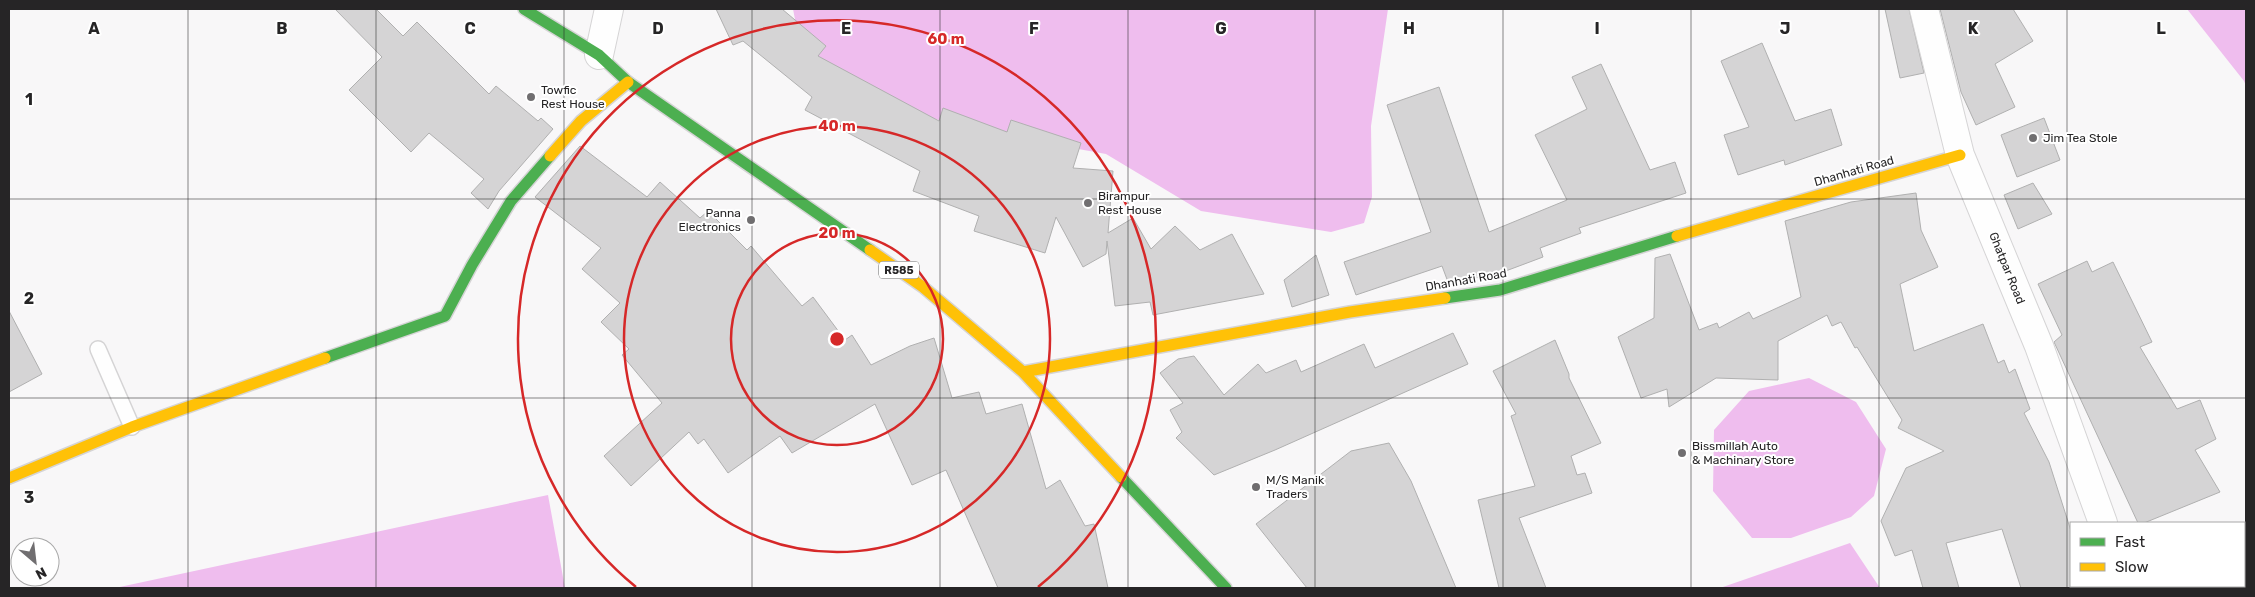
<svg xmlns="http://www.w3.org/2000/svg" width="2255" height="597" viewBox="0 0 2255 597" font-family="Rubik,sans-serif">
<style>
.water{fill:#efbdee}
.building{fill:#d5d4d5;stroke:#b0b0b0}
.lines{fill:none;stroke-linecap:round;stroke-linejoin:round}
.lane-casing{stroke:#d5d4d5;stroke-width:18}
.street-casing{stroke:#d5d4d5;stroke-width:30}
.fast-casing{stroke:#d5d4d5;stroke-width:14}
.slow-casing{stroke:#d5d4d5;stroke-width:14}
.lane{stroke:#fefefe;stroke-width:15}
.street{stroke:#fefefe;stroke-width:28}
.fast{stroke:#4caf50;stroke-width:11}
.slow{stroke:#ffc107;stroke-width:11}
.grid{fill:none;stroke:#262526;stroke-width:1;stroke-opacity:0.55}
.ring{fill:none;stroke:#d62828;stroke-width:2.5}
.poi-dot{fill:#706e70;stroke:#fff;stroke-width:2}
.labels{text-anchor:middle;dominant-baseline:central;stroke-width:4;stroke-linejoin:round;paint-order:stroke}
.shield{fill:#fff;stroke:#676667;stroke-width:1}
.shield-label{font-size:11px;font-weight:bold;fill:#262526}
.poi-label{font-size:12px;fill:#262526;stroke:#fff;text-anchor:start}
.street-label{font-size:12px;fill:#262526;stroke:#fff}
.grid-label{font-size:16px;text-anchor:middle;font-weight:bold;fill:#262526;stroke:#fff;stroke-width:4;stroke-linejoin:round;paint-order:stroke}
.centre{fill:#d62828;stroke:#fff;stroke-width:2.5}
.ring-label{font-size:15px;text-anchor:middle;font-weight:bold;fill:#d62828;stroke:#fff;stroke-width:4;stroke-linejoin:round;paint-order:stroke}
</style>
<rect width="100%" height="100%" fill="#f8f7f8"/>
<path class="water" d="M793,9H1388L1371,126L1372,197L1364,223L1331,232L1201,211L1106,154L974,130L871,101L803,61Z
M2187,9H2246V86L2244,81Z
M1809,378L1856,402L1886,449L1874,496L1851,517L1791,538H1752L1713,491L1714,430L1749,391Z
M548,495L565,588H115Z
M1850,543L1880,588H1720Z"/>
<path class="building" d="M335,9H376L403,36L417,22L489,94L496,86L538,121L541,118L553,129L499,191L488,209L471,193L484,179L429,133L411,152L349,90L382,57Z
M716,9H782L826,46L818,56L939,121L943,108L1007,132L1011,120L1081,143L1073,168L1113,171L1108,233L1133,218L1151,249L1175,226L1200,250L1232,234L1264,294L1153,315L1150,302L1115,306L1107,241L1106,254L1083,267L1056,217L1045,253L974,231L979,216L913,191L920,171L805,110L812,97L743,41L733,45Z
M1885,9H1909L1924,73L1900,78Z
M1940,9H2013L2033,41L1995,64L2015,107L1976,125L1961,92Z
M1762,43L1795,121L1831,109L1842,145L1785,165L1784,160L1738,175L1724,135L1749,127L1721,61Z
M1601,64L1650,170L1675,162L1686,193L1579,228L1581,233L1540,248L1543,257L1495,275L1448,282L1442,266L1356,295L1344,262L1431,232L1387,105L1439,87L1489,232L1567,200L1535,135L1587,109L1572,77Z
M2044,118L2060,160L2017,177L2001,135Z
M580,146L647,197L660,182L700,218L708,211L747,250L751,246L802,306L813,297L845,340L852,335L871,365L910,346L934,338L952,398L979,392L986,414L1022,404L1046,489L1060,480L1085,526L1094,524L1108,588H998L946,470L912,485L875,404L792,453L780,436L728,473L704,439L698,444L689,432L631,486L604,456L662,403L622,355L629,349L601,322L620,303L582,269L601,248L535,197Z
M2033,183L2052,214L2018,229L2004,195Z
M1916,193L1921,230L1938,267L1900,284L1914,351L1983,324L1998,363L2004,360L2009,373L2015,369L2030,409L2024,413L2049,462L2071,531V588H2021L2002,529L1946,543L1959,588H1923L1912,550L1895,556L1881,521L1906,468L1944,451L1898,428L1902,420L1857,347L1855,348L1841,322L1832,326L1827,315L1778,341V380L1716,378L1669,407L1667,389L1641,398L1618,337L1654,318L1655,258L1670,254L1699,330L1717,323L1719,328L1749,312L1753,319L1801,297L1785,221L1851,202Z
M1316,255L1329,295L1292,307L1284,280Z
M2087,261L2092,272L2113,262L2152,342L2140,347L2177,409L2200,400L2216,439L2195,450L2220,492L2144,523H2138L2054,342L2062,335L2038,284Z
M9,311L42,374L9,392Z
M1453,333L1468,364L1275,450L1214,475L1176,438L1182,432L1170,410L1183,403L1160,373L1178,359L1194,356L1224,395L1258,364L1266,373L1296,360L1301,372L1364,344L1375,368Z
M1555,340L1569,374V378L1601,443L1571,456L1577,475L1585,473L1592,493L1519,518L1546,588H1499L1478,500L1535,486L1511,416L1516,414L1493,371Z
M1389,443L1411,481L1456,588H1307L1256,524L1351,451Z"/>
<g class="lines">
<g class="lane-casing">
<path id="lane" d="M98,349L132,427"/>
</g>
<g class="street-casing">
<path id="street" d="M1924,9L1960,155L2039,346L2103,523
M599,55L609,9
M2126,586V588"/>
</g>
<g class="fast-casing">
<path id="fast" d="M524,9L599,55L628,82L870,250
M1445,298L1500,290L1677,236
M325,358L445,316L472,265L511,201L550,156
M1121,477L1226,588"/>
</g>
<g class="slow-casing">
<path id="slow" d="M550,156L581,121L628,82
M1677,236L1960,155
M870,250L923,287L1023,372L1121,477
M1023,372L1350,312L1445,298
M9,478L132,427L325,358"/>
</g>
<use href="#lane" class="lane"/>
<use href="#street" class="street"/>
<use href="#fast" class="fast"/>
<use href="#slow" class="slow"/>
</g>
<path class="grid" d="M188,9V588M376,9V588M564,9V588M752,9V588M940,9V588M1128,9V588M1315,9V588M1503,9V588M1691,9V588M1879,9V588M2067,9V588M9,199H2246M9,398H2246"/>
<g class="ring">
<circle cx="837" cy="339" r="106"/>
<circle cx="837" cy="339" r="213"/>
<path d="M636 587A319 319 0 1 1 1038 587"/>
</g>
<g class="poi-dot">
<circle cx="531" cy="97" r="5"/>
<circle cx="2033" cy="138" r="5"/>
<circle cx="1088" cy="203" r="5"/>
<circle cx="751" cy="220" r="5"/>
<circle cx="1682" cy="453" r="5"/>
<circle cx="1256" cy="487" r="5"/>
</g>
<g class="labels">
<rect class="shield" x="879" y="261.5" width="40" height="17" rx="4"/>
<g class="shield-label">
<text x="899" y="270">R585</text>
</g>
<g class="poi-label">
<text x="541" y="90">Towfic<tspan x="541" dy="14">Rest House</tspan></text>
<text x="2043" y="138">Jim Tea Stole</text>
<text x="1098" y="196">Birampur<tspan x="1098" dy="14">Rest House</tspan></text>
<text x="741" y="213" text-anchor="end">Panna<tspan x="741" dy="14">Electronics</tspan></text>
<text x="1692" y="446">Bissmillah Auto<tspan x="1692" dy="14">&amp; Machinary Store</tspan></text>
<text x="1266" y="480">M/S Manik<tspan x="1266" dy="14">Traders</tspan></text>
</g>
<g class="street-label">
<text transform="translate(1854 171) rotate(-16)">Dhanhati Road</text>
<text transform="translate(2007 268) rotate(68)">Ghatpar Road</text>
<text transform="translate(1466 280) rotate(-10)">Dhanhati Road</text>
</g>
</g>
<g class="grid-label">
<text x="94" y="34">A</text>
<text x="282" y="34">B</text>
<text x="470" y="34">C</text>
<text x="658" y="34">D</text>
<text x="846" y="34">E</text>
<text x="1034" y="34">F</text>
<text x="1221" y="34">G</text>
<text x="1409" y="34">H</text>
<text x="1597" y="34">I</text>
<text x="1785" y="34">J</text>
<text x="1973" y="34">K</text>
<text x="2161" y="34">L</text>
<text x="29" y="105">1</text>
<text x="29" y="304">2</text>
<text x="29" y="503">3</text>
</g>
<circle cx="837" cy="339" r="8" class="centre"/>
<g class="ring-label">
<text x="946" y="44">60 m</text>
<text x="837" y="131">40 m</text>
<text x="837" y="238">20 m</text>
</g>
<rect width="2255" height="597" fill="none" stroke="#262526" stroke-width="20"/>
<rect x="2070" y="522" width="175" height="65" fill="#ffffff" stroke="#a8a8a8"/>
<rect x="2080" y="538" width="25" height="8" fill="#4caf50" stroke="#a8a8a8"/>
<text x="2115" y="547" font-size="15" fill="#262526">Fast</text>
<rect x="2080" y="563" width="25" height="8" fill="#ffc107" stroke="#a8a8a8"/>
<text x="2115" y="572" font-size="15" fill="#262526">Slow</text>
<g transform="translate(35 562) rotate(152)"><circle r="24" fill="#ffffff" stroke="#a8a8a8"/>
<path d="M0-4L9 19L0 12L-9 19Z" fill="#706e70"/>
<text y="-8" font-size="14" font-weight="bold" text-anchor="middle" fill="#262526">N</text>
</g>
</svg>
